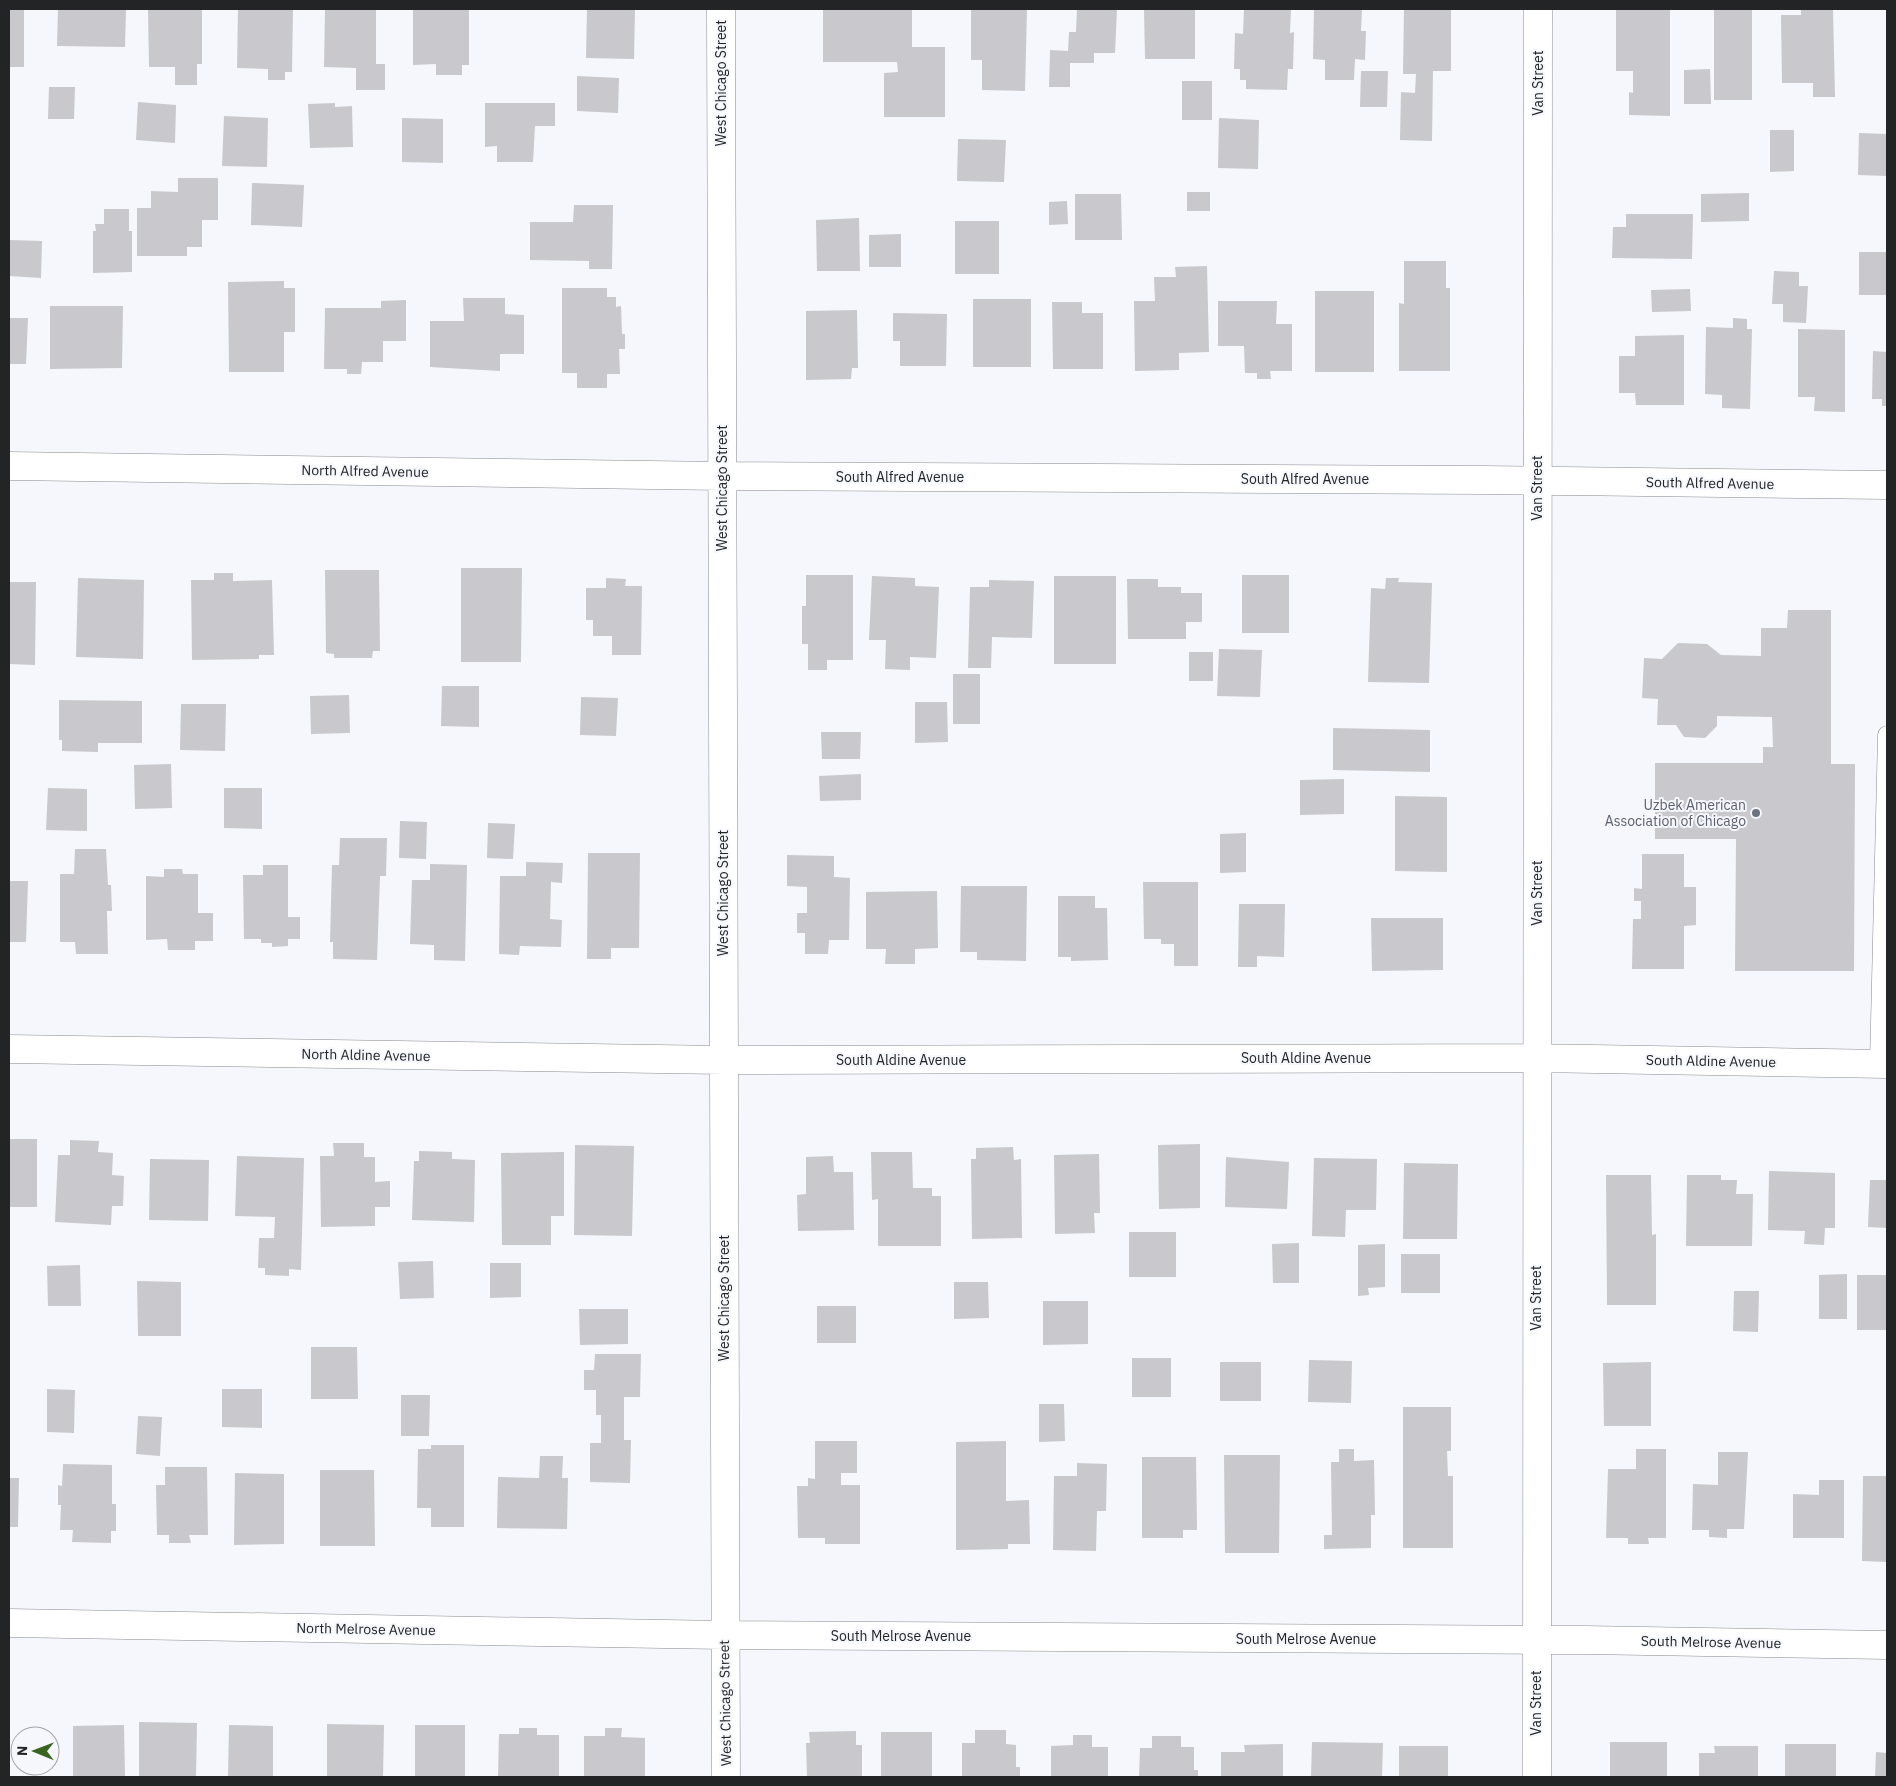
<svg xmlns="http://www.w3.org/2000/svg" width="1896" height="1786" viewBox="0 0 1896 1786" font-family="'IBM Plex Sans',sans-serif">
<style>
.building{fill:#c8c8cd}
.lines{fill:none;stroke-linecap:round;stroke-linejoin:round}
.lane-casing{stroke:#898b8f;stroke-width:19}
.street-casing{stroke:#898b8f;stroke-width:29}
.lane{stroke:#fff;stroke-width:18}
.street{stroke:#fff;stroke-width:28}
.worship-dot{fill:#6b7280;stroke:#f5f7fc;stroke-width:2}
.labels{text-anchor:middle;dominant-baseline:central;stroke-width:4;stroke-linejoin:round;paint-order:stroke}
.street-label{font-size:14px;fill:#232426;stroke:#f5f7fc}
.worship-label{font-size:14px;fill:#5b616d;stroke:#f5f7fc;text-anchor:end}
</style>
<rect width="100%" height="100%" fill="#f5f7fc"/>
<path class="building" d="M9,9H24V67H9Z
M58,9H126L125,47L57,46Z
M148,9H202V64H197V85H175V67H149Z
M238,9H293L292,72H285V80H268V69L237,68Z
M325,9H376V64H385V90H356V68L324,67Z
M413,9H469V65H462V75H436V64L413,65Z
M587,9H635L634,59L586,58Z
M823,9H912V47H945V117H884V73L898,72L897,62H823Z
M971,9H1027L1025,91L982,90V60H971Z
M1077,9H1117L1115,53H1094V63H1070V87H1049L1050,50L1068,51L1069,32H1076Z
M1144,9H1195V59H1145Z
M1244,9H1291L1290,33L1294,32L1293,69H1288L1287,90L1246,89V80H1240V69H1234L1235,33L1243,34Z
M1314,9H1362L1361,31H1366L1365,60L1355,59L1354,80H1325V60L1313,59Z
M1404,9H1451V71H1433L1432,141L1400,140L1401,92L1415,93L1416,74H1403Z
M1616,9H1670V116L1629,115V92L1633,93V71H1616Z
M1714,9H1752V100H1714Z
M1801,9H1833L1835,97H1813V83H1782L1781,15H1801Z
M1710,69L1711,104H1684V70Z
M1361,71H1388L1387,107H1360Z
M577,76L619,78L618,113L577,111Z
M1182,81H1212V120H1182Z
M49,87H75L74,119H48Z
M138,102L176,105L175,143L136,140Z
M335,103V107L352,106L353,147L310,148L308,104Z
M485,103H555V126H535L533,162H497V146L485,147Z
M224,116L268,118L267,167L222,166Z
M402,118L443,119V163L402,162Z
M1219,118L1259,120L1258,169L1218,168Z
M1770,130H1794V171L1770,172Z
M1859,133L1887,134V176L1858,175Z
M958,139L1006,140L1004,182L957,181Z
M178,178H218V220H202V247H187V256H137V208H151V191L178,192Z
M252,183L304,185L302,227L251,225Z
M1187,192H1210V211H1187Z
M1749,193V221L1701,222V194Z
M1075,194H1121L1122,240H1075Z
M1067,201L1068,224L1049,225V202Z
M574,205H613L612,269H589V261L530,260V222H573Z
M104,209H129V231H132V272L93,273V231H96L95,224H104Z
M1626,214H1693L1692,259L1612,258L1613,227H1626Z
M859,218L860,271H817L816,220Z
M955,221H999V274H955Z
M901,234V267H869V235Z
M9,240L42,241L41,278L9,276Z
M1859,252H1887V295H1859Z
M1404,261H1446V288H1450V371H1399V303L1404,304Z
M1207,266L1209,352L1179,353V370L1135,371L1134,301H1155L1154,277H1176L1175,267Z
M1774,271L1799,272V286H1808L1806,323L1783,322V304H1772Z
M284,281V288H295V332H284V372H229L228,282Z
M562,288H607V297H616V307L621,306L622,334H625V349H619L620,374H607V388H577V373H562Z
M1690,289L1691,311L1652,312L1651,290Z
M1315,291H1374V372H1315Z
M463,298H505V314L524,315V354H500V371L430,367V321H464Z
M973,299H1031V367H973Z
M406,300V341H383V362H362L361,374H347V369H324L325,308H381V301Z
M1218,301H1277L1276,324H1292V371H1270L1271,379H1257V373H1245L1244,346H1218Z
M1052,302H1082V313H1103V369H1053Z
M50,306H123L122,368L50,369Z
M857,310L858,368H852L851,379L806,380V311Z
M893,313L947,314L946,366H900V341H893Z
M9,318H28L26,364H9Z
M1733,318L1747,319V329H1752L1750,409L1722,408V395L1705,394L1706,327L1733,328Z
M1798,329L1845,330V412L1814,411L1815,397H1798Z
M1684,335V405H1636L1635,393H1619V356H1635V336Z
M1873,351L1887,352V406H1882V399H1872Z
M461,568H522L521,662H461Z
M325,570H379L380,651H373L372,658H334V654L326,653Z
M214,573H233V581L272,580L274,655H259V659L192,660L191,580H214Z
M806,575H853V660H827V670H808V644H802V606H806Z
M1242,575H1289V633H1242Z
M872,576L915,578V586L939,587L936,658L910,657V670L885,669L886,640H869Z
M1054,576H1116V664H1054Z
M78,578L144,580L143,659L76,657Z
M606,578L626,579L625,586H642L641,655H612V636H593V620H586V588H606Z
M1386,578H1399L1398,582L1432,583L1429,683L1368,682L1371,588L1385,589Z
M1127,579H1158V587H1181V593H1202V622H1186V639H1128Z
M989,580L1034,581L1032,638L992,637L991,668H968L970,587H989Z
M9,582H36L35,665L9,664Z
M1788,610H1831V764H1855L1854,971H1735L1736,839H1655V763H1763V747H1773L1772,717L1717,716V726L1705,738L1684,737L1676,725H1657L1658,699L1642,698L1644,658L1662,659L1678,643L1707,644L1721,655L1761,656V628H1787Z
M1219,649L1262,650L1260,697L1217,696Z
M1189,652H1213V681H1189Z
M953,674H980V724H953Z
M442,686H479V727L441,726Z
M349,695L350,733L311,734L310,696Z
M581,697L618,698L616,736L580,735Z
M59,700L142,701V743H98V752L62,751V740H59Z
M915,702H947L948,742L915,743Z
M181,704H226L225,751L180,750Z
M1333,728L1430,730V772L1333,770Z
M821,732H861L860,759H822Z
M171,764L172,808L135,809L134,765Z
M861,774V800L820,801L819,776Z
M1344,779V814L1300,815V780Z
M48,788L87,789V831L46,830Z
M224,788H262V829L224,828Z
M1395,796L1447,797V872L1395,871Z
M400,821L427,822L426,859L399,858Z
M488,823L515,824L513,859L487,858Z
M1246,833V872L1220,873V834Z
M340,838H387L386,876H380L377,960L333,959V942H330L332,865H339Z
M75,849H106L108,885H111L112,911H107L108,954H76L75,942H60V874H74Z
M588,853H640L639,948H611V959H587Z
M1642,854H1684V887H1696V925L1684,926V969H1632L1633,919H1641V901H1634V888L1642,889Z
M787,855L834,856V877L850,878L849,940H829L828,954H805V933H797V913H807V887L787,886Z
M526,862L563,863L562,883L551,882L550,919L562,920L561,947L520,946L519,955L499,954L500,876H526Z
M430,864L467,865L465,961L434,960V945L410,944L412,880H430Z
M263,865H288V917H300V939H288V946L272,947V943H261V939H244L243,875H263Z
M164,869H182L183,874H198V913H213V941H195V950H168L167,939L146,940V876L164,877Z
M10,881H28L26,942H9Z
M1143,882H1198V966H1174V944H1161V939H1144Z
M961,886H1027L1026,961L977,960V952H960Z
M937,891L938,948L915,949V964H885L886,949H866V892Z
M1058,896H1095V908H1107L1108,960L1071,961V957H1058Z
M1239,904H1285L1284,957L1257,956V967H1238Z
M1371,918H1443V970L1372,971Z
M9,1139H37V1207H9Z
M70,1140L99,1141L98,1152L113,1153L112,1175L124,1176L123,1206H112L111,1225L55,1222L58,1155H70Z
M333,1143H364V1157H375V1182L390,1181V1207H375V1226L321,1227L320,1156H334Z
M1200,1144V1208L1159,1209L1158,1145Z
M575,1145L634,1146L632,1236L574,1235Z
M1013,1147L1014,1160L1021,1159L1022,1238L972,1239L971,1159H976V1148Z
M419,1151L452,1152V1159L475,1160L474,1222L412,1220L414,1161H419Z
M564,1152V1216H551V1245H502L501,1153Z
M871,1152H912L913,1188H932V1196H941V1246H878V1199L872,1200Z
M1099,1154L1100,1213H1094L1095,1233L1055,1234L1054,1155Z
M237,1156L304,1158L301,1270L289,1269V1276L265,1275V1268H258L259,1238H274L275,1217L235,1216Z
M833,1156L834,1172H853L854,1230L798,1231L797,1195L806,1194V1157Z
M1226,1157L1289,1162L1287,1209L1225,1207Z
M1314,1158L1377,1159L1376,1210H1346L1345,1237L1312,1236Z
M150,1159L209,1160L208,1221L149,1220Z
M1404,1163L1458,1164L1457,1239H1403Z
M1769,1171L1835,1173V1228H1825L1824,1245L1804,1244L1805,1231L1768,1230Z
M1606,1175H1651L1652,1235L1656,1234V1305H1607Z
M1687,1175H1721V1180H1737L1736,1194H1753L1752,1246H1686Z
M1870,1180H1887V1228L1868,1227Z
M1129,1232H1176V1277H1129Z
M1299,1243V1283H1273L1272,1244Z
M1385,1244V1287L1368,1288L1369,1295L1358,1296V1245Z
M1401,1254H1440V1293H1401Z
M433,1261L434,1298L400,1299L398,1262Z
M490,1263H521V1297L490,1298Z
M80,1265L81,1306H48L47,1266Z
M1847,1274V1319H1819V1275Z
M1857,1275H1887V1330H1857Z
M137,1281L181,1282V1336H138Z
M954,1282H988L989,1318L954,1319Z
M1734,1291H1759L1758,1332L1733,1331Z
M1043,1301H1088V1344L1043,1345Z
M817,1306H856V1343H817Z
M579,1309H628V1344L580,1345Z
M311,1347H357L358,1399H311Z
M595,1354H641L640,1397H624V1440H631L630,1483L590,1482V1443H601V1415H596V1390H584V1370H594Z
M1132,1358H1171V1397H1132Z
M1309,1360L1352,1361L1351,1403L1308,1402Z
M1220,1362H1261V1401H1220Z
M1651,1362V1426H1604L1603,1363Z
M47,1389L75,1390L74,1433L47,1432Z
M222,1389H262V1428L222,1427Z
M401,1395H430L429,1436H401Z
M1039,1404H1064L1065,1441L1039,1442Z
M1403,1407H1451V1451H1447L1448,1476H1453V1548H1403Z
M138,1416L162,1417L160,1456L136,1454Z
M815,1441H857V1473H841V1485H860V1544H825V1538H798L797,1486H808V1478L815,1479Z
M1006,1441V1501L1029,1500L1030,1544H1008V1549L956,1550V1442Z
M431,1445H464V1527H431V1508H417L418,1449H431Z
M1339,1449H1354V1461L1374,1460L1375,1515H1371V1548L1324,1549V1535H1332L1331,1462H1339Z
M1636,1449H1666V1538H1648L1649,1544H1628V1538H1606L1608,1469H1636Z
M1718,1452H1748L1744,1529H1727V1538L1709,1537V1530H1692L1693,1484L1718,1485Z
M1224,1455H1280L1279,1553H1225Z
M540,1456H563L562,1478H568L567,1529L497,1528L498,1477L539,1478Z
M1142,1457H1196L1197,1530H1183V1538H1142Z
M1077,1463L1107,1464L1106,1511H1097L1096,1551L1053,1550L1054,1476H1077Z
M63,1464L112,1465V1504H116V1531H111V1543L72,1542L73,1530H60L61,1505H58V1485L62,1486Z
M165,1467H207L208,1535H189L191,1543H169V1535H157L156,1485H165Z
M320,1470H374L375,1546H320Z
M235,1473L284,1474V1544L234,1545Z
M1863,1476H1887V1562L1862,1561Z
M9,1478H19L18,1527H9Z
M1819,1480H1844V1538H1793V1494L1819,1495Z
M139,1722L197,1723L196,1777H139Z
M327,1724L384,1725L383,1777H327Z
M124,1725L125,1777H73V1726Z
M229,1725L273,1726V1777H228Z
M415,1725H465V1777H415Z
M519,1728H537V1735H559V1777H498L499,1734H519Z
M605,1728H622L621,1737L645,1738V1777H584V1736H605Z
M975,1730H1006V1744L1016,1745V1767H1020V1777H962V1743H975Z
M856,1731V1745H862V1777H807L806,1743H810L809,1732Z
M881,1732H932V1777H881Z
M1073,1735H1092V1747H1108V1777H1051V1746L1073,1745Z
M1152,1736H1181V1747H1194V1770H1198V1777H1139L1140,1748H1152Z
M1312,1742L1383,1743L1382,1777H1311Z
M1610,1742H1667V1777H1610Z
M1283,1744V1777H1221V1752H1245L1244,1745Z
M1785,1744H1836V1777H1785Z
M1399,1746H1448V1777H1399Z
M1714,1746H1758V1777H1699V1753H1715Z
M1876,1752L1887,1753V1777H1875Z"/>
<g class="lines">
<g class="lane-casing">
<path id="lane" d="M1879,1064L1887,735"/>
</g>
<g class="street-casing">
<path id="street" d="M721,9L726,1777
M9,466L722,476L1483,480L1887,485
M9,1049L724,1060L1537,1058L1887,1064
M9,1623L724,1635L1585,1640L1887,1645
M1537,1777L1538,9"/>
</g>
<use href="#lane" class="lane"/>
<use href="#street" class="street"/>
</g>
<circle class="worship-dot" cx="1756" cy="813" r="5"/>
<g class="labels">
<g class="street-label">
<text transform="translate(721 83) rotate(-90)">West Chicago Street</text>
<text transform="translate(1538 83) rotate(-90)">Van Street</text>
<text transform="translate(365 471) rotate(1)">North Alfred Avenue</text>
<text x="900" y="477">South Alfred Avenue</text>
<text x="1305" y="479">South Alfred Avenue</text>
<text transform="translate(1710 483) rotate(1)">South Alfred Avenue</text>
<text transform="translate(722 488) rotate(-90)">West Chicago Street</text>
<text transform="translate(1537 488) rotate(-90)">Van Street</text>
<text transform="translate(723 893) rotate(-90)">West Chicago Street</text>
<text transform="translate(1537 893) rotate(-90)">Van Street</text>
<text transform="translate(366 1055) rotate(1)">North Aldine Avenue</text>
<text x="1306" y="1058">South Aldine Avenue</text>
<text x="901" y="1060">South Aldine Avenue</text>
<text transform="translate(1711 1061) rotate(1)">South Aldine Avenue</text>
<text transform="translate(724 1298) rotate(-90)">West Chicago Street</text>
<text transform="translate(1536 1298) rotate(-90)">Van Street</text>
<text transform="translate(366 1629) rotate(1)">North Melrose Avenue</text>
<text x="901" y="1636">South Melrose Avenue</text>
<text x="1306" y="1639">South Melrose Avenue</text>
<text transform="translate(1711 1642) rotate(1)">South Melrose Avenue</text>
<text transform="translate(725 1703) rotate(-91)">West Chicago Street</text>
<text transform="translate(1536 1703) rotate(-90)">Van Street</text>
</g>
<g class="worship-label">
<text x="1746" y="805">Uzbek American<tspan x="1746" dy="16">Association of Chicago</tspan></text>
</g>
</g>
<rect width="1896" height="1786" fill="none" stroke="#232426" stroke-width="20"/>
<g transform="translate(35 1751) rotate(271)"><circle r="24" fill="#f5f7fc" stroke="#a1a3a6"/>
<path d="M0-4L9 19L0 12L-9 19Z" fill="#3a6521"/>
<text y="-8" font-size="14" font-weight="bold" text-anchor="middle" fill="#232426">N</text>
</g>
</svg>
